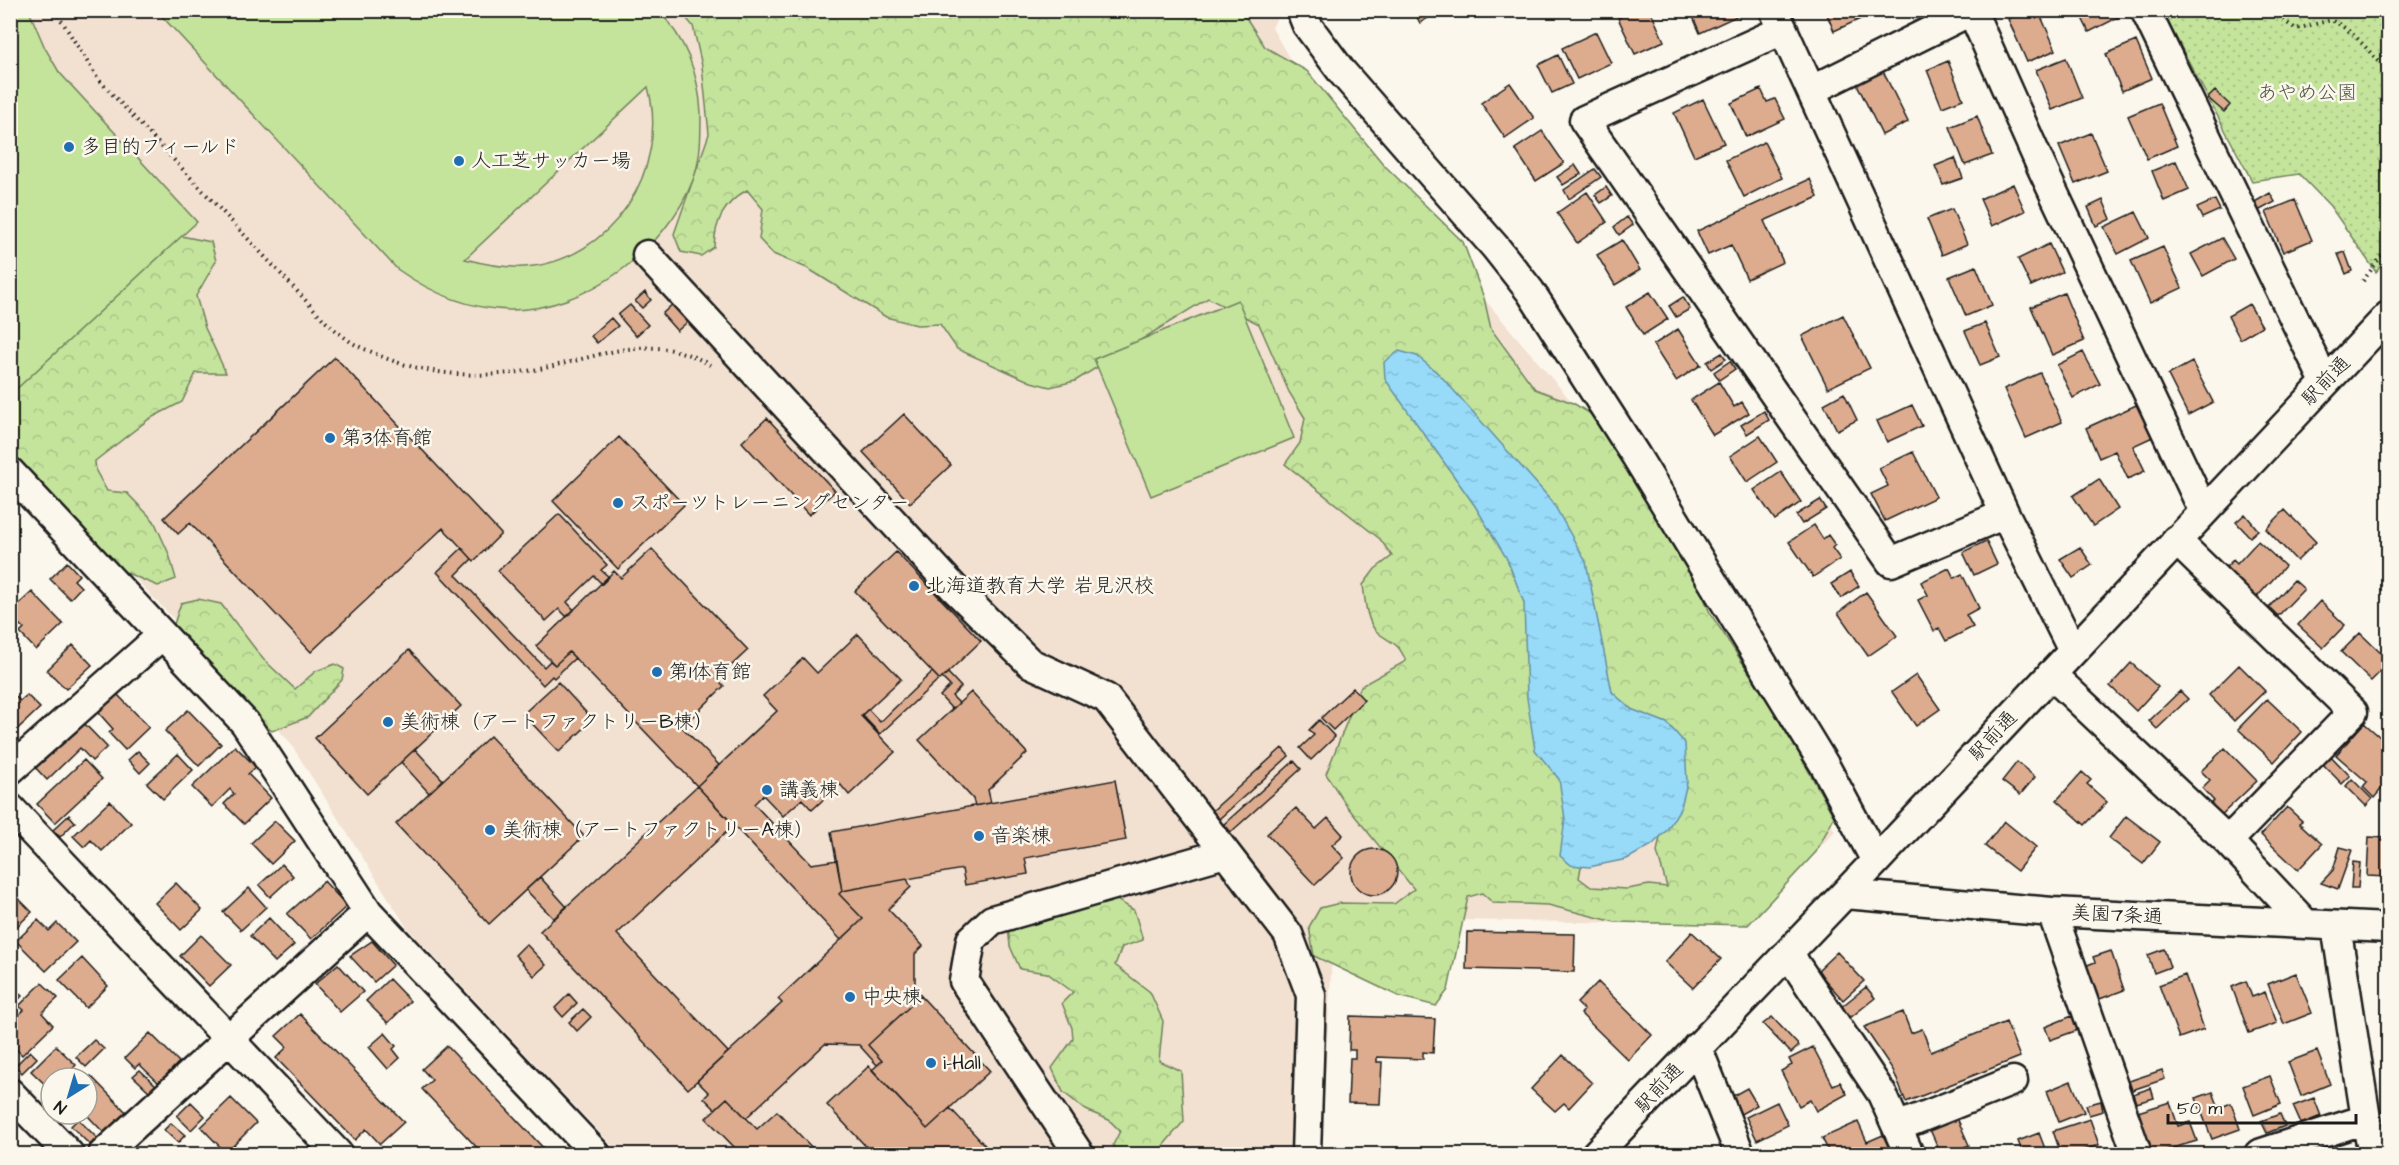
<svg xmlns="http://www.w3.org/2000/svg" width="2399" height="1165" viewBox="0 0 2399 1165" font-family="'Architects Daughter','Klee One',sans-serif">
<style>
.built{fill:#f2e0d0}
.grass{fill:url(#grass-dots);stroke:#70805c;stroke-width:1.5}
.forest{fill:url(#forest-crowns);stroke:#70805c;stroke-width:1.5;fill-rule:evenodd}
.pitch{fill:#c4e49c;stroke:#70805c;stroke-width:1.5;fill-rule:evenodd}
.water{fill:url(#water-ripples);stroke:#668fa1;stroke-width:1.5}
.building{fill:#ddac8f;stroke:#1c1c1c;stroke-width:1.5}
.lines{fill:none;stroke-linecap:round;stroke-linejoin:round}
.minor-casing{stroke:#1c1c1c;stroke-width:33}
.path{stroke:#1c1c1c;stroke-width:4;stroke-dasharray:1.5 4.5;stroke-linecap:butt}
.minor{stroke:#fbf7ec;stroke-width:28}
.poi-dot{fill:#1f6fb2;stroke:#fbf7ec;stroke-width:2}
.labels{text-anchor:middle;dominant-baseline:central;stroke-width:5;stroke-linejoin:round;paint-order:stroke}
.park-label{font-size:20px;fill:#4e5842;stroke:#fbf7ec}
.poi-label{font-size:20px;fill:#1c1c1c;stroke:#fbf7ec;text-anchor:start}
.street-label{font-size:20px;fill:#1c1c1c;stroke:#fbf7ec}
</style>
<defs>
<pattern id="grass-dots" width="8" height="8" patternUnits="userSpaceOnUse" patternTransform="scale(1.5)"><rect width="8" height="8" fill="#c4e49c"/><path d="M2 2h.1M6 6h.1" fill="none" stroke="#a8c386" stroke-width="1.8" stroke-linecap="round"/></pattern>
<pattern id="forest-crowns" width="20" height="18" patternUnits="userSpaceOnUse" patternTransform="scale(1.5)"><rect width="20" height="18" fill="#c4e49c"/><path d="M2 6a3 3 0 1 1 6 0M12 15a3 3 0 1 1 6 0" fill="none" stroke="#a8c386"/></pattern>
<pattern id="water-ripples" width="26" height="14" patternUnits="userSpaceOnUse" patternTransform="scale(1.5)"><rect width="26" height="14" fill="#97dbf9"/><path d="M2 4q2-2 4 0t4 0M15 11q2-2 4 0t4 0" fill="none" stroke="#82bbd5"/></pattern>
</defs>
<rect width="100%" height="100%" fill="#fbf7ec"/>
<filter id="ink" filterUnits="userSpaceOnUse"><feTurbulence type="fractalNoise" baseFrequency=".0167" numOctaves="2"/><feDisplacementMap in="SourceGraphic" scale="12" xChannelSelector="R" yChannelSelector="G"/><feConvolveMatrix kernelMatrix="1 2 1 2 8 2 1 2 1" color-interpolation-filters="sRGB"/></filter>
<g filter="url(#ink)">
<path class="built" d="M11,11H1280L1272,28L1309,93L1576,407L1835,831L1748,925L1334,918L1321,1154H620L408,929L289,741L11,447Z"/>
<path class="grass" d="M2162,11H2388V258L2376,272L2330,206L2299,174L2252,181Z"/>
<path class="forest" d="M1235,10L1245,16L1265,47L1307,71L1384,165L1463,242L1484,298L1491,329L1535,389L1573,403L1604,422L1699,586L1710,613L1782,723L1834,817L1816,852L1748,925L1615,922L1548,905L1493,903L1482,893L1468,897L1448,990L1436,1006L1398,996L1314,956L1309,927L1320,908L1340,903L1394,904L1414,889L1346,805L1326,774L1361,686L1406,661C1396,638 1391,645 1376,631C1366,620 1365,599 1363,585L1375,569L1392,556L1380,539L1285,464L1300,443L1305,418L1289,392L1259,324L1208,298L1075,381L1050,387L1031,382L957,349L940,324L917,325L886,317L807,268L773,254L759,239L763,209L747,190C724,203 715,221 714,247L701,256L681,252L674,234L709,134L702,66L693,26L680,11ZM1520,557L1627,714L1669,792L1657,852L1667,887L1649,885L1627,889L1591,887L1579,878L1583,856Z
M156,231L211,242L216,261L196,296L205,328L226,373H196L182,402L149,419L95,461L96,471L107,491L127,493L154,521L169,554L176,579L158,586L115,568L11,458V383Z
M198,599L221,604L263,659L295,689L316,671L335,664L344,669L342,680L308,717L272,731L230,696L173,627L181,603Z
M1110,896L1134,910L1143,940L1122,947L1115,965L1150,992L1163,1021L1159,1061L1181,1071L1184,1121L1156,1154H1118L1113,1145L1120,1131L1109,1120L1086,1110L1063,1092L1052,1068L1073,1039L1072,1028L1062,1003L1073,992L1047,973L1020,969L1010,946L1008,927Z"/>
<path class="pitch" d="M10,11H29L45,48L59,72L197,222L11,394Z
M157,11H659C685,39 699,75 701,113C701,136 701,159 693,180C667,249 585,311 510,310C468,309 431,293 397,269ZM648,87C670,170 612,261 524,267C503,268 484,264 465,259Z
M1238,300L1294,438L1151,496L1094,359Z"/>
<path class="water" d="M1399,351L1417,356L1440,375L1552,501L1586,562L1612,692L1631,709L1667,723L1685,743L1687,783L1681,807L1667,830L1652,845L1627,859L1589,867L1571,865L1560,856L1565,819L1559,779L1535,750L1527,698L1524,603L1507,559L1475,506L1385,379L1384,362Z"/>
<path class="building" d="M1419,10H1435L1436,13L1420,23L1415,14Z
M1633,10H1650L1664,41L1635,54L1618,18Z
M1690,10H1736L1739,15L1700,33Z
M1825,10H1880L1834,31Z
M2027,10H2038L2056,50L2027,62L2008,19Z
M2078,10H2116L2119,17L2089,32Z
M1596,32L1611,63L1577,79L1562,48Z
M2136,41L2152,78L2122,91L2106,54Z
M1558,55L1572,84L1552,93L1538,65Z
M2066,58L2082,98L2052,110L2036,70Z
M1948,61L1963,99L1942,107L1927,70Z
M1880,65L1908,122L1882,135L1854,78Z
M1510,83L1534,118L1505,138L1481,103Z
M1761,89L1767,102L1775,99L1785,119L1746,137L1731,103Z
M2215,91L2230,105L2224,112L2208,98Z
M1703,99L1724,143L1694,156L1674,113Z
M2159,103L2177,146L2147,159L2128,116Z
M1977,116L1992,155L1965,165L1950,127Z
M1542,131L1564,163L1536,181L1515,149Z
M2091,133L2107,171L2075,184L2059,146Z
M1764,142L1782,178L1744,197L1726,160Z
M1955,158L1963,178L1943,185L1935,166Z
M2176,161L2189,190L2164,201L2152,171Z
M1575,165L1581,174L1563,185L1557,177Z
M1595,169L1601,177L1569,199L1564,190Z
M1810,179L1818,197L1764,221L1783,262L1747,279L1731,245L1708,255L1697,231Z
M2013,184L2025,211L1992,226L1980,199Z
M1606,187L1612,196L1601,203L1595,195Z
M1587,192L1607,222L1577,243L1557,213Z
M2270,193L2275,202L2258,211L2253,203Z
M2103,200L2111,219L2096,226L2088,207Z
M2215,200L2220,210L2202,218L2197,208Z
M2295,200L2312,240L2283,252L2266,212Z
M1952,209L1967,244L1942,255L1927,219Z
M2136,212L2149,238L2118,254L2104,227Z
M1627,217L1633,225L1619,235L1614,227Z
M2222,238L2234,259L2203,276L2191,254Z
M1622,240L1640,270L1615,285L1597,255Z
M2049,244L2062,272L2031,286L2018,259Z
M2163,247L2182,288L2150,303L2131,261Z
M2345,252L2352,271L2346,274L2338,254Z
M1976,266L1992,305L1966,316L1949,277Z
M645,292L651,300L642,308L635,301Z
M1650,292L1668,319L1643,335L1626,307Z
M2064,293L2084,341L2052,355L2031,307Z
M1683,297L1690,309L1676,317L1669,306Z
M676,301L692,318L677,331L662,314Z
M2249,304L2262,326L2240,339L2228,316Z
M630,305L648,325L636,336L618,315Z
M1843,315L1870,368L1828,388L1802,336Z
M611,318L618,326L597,343L591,336Z
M1985,323L2000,357L1980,365L1965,331Z
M1678,329L1701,365L1676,381L1653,345Z
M2083,352L2100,384L2073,398L2057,365Z
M1722,353L1726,359L1711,369L1707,362Z
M335,357L501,534L474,561L443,528L311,652L190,523L178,534L164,518Z
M1730,361L1735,369L1719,380L1714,372Z
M2192,362L2213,402L2188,415L2168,375Z
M2040,373L2062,422L2026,438L2004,389Z
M1719,382L1734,407L1742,402L1749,413L1713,435L1691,400Z
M1844,393L1857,420L1837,430L1824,404Z
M2145,401L2159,434L2133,446L2145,471L2128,479L2115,451L2099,458L2086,428Z
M1912,405L1922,426L1887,442L1877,421Z
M1764,411L1769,420L1747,434L1741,425Z
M904,414L951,465L910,503L863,452Z
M767,418L835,491L809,515L742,442Z
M1760,436L1777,462L1747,482L1730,456Z
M619,437L684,505L618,569L553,501Z
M1913,452L1936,497L1885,521L1871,494L1888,486L1879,468Z
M1781,472L1801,502L1775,520L1754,490Z
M2099,479L2118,509L2093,526L2073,496Z
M1820,500L1826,509L1802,524L1796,515Z
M2285,510L2316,542L2297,561L2266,529Z
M559,514L607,565L601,570L609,577L602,584L594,576L567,602L574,610L567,617L559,609L546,621L498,571Z
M2245,514L2258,530L2250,537L2236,522Z
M1814,525L1823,539L1828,535L1835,545L1832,548L1840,559L1813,577L1789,542Z
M1986,541L1997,564L1974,575L1963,552Z
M2258,541L2285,566L2256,598L2224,569L2233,560L2237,564Z
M2080,547L2092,565L2073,578L2060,559Z
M462,548L472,559L456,575L544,667L550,661L555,665L569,652L575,658L554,678L552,676L543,685L437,572Z
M652,549L748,650L717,679L724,686L682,727L719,765L697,786L569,652L555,665L536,646L614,571L621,578Z
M896,552L981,641L940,680L855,591Z
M67,562L79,575L74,580L81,587L70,599L50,579Z
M1949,568L1954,578L1962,574L1979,608L1966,615L1973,627L1946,641L1939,628L1934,631L1918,600L1928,595L1921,582Z
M1850,572L1859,586L1841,598L1831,584Z
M2294,580L2304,589L2278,616L2269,607Z
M32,592L63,624L36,650L20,633L24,629L10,615V612Z
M1866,592L1897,636L1868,656L1838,613Z
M2320,601L2345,625L2323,648L2298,625Z
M2360,633L2388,660V664L2371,681L2341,652Z
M858,634L901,679L861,716L895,752L849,795L840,784L812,810L802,799L783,816L763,795L754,804L811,864L837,860L842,891L839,894L863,919L841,940L697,786L777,711L763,696L803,658L817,673Z
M73,645L92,665L66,689L47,670Z
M409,650L461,706L367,794L315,738Z
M2131,663L2158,687L2136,711L2110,686Z
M2239,665L2265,691L2234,721L2209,695Z
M932,672L939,679L880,734L862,715L868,709L880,722Z
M948,673L961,687L952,696L959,703L952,709L940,696L950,686L942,678Z
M1916,675L1940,709L1916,726L1892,692Z
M558,682L593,720L559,752L523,714Z
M1353,688L1364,700L1333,730L1321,718Z
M10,691L20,701L27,695L40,708L10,736Z
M2180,691L2188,699L2157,729L2149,721Z
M971,692L1027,753L988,790L991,803L975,806L973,799L919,740Z
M116,693L149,727L125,750L109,733L113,729L97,711Z
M2267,699L2302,732L2274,762L2238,729Z
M188,710L221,744L199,766L165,731Z
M79,718L107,747L92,761L80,748L47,780L32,764Z
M1319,720L1335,737L1311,760L1300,748L1314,735L1309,730Z
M2364,723L2388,744V781L2374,798L2363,787L2367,782L2336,755Z
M490,736L584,836L489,924L396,824Z
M235,746L256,767L248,774L271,798L244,824L224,804L234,794L230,789L212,807L192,787Z
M1282,748L1289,756L1219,819L1212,811Z
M2225,748L2257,781L2217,819L2206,808L2214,801L2202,788L2210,780L2201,771Z
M415,749L443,780L429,793L401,762Z
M138,751L150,763L140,773L128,760Z
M2327,752L2350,776L2342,784L2319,760Z
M178,754L193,770L163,799L147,783Z
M84,760L102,779L55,823L37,804Z
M1294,761L1301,769L1231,832L1224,824Z
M2017,762L2035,777L2020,795L2002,781Z
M2082,772L2091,780L2087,784L2107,802L2085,825L2057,800Z
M2352,779L2372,799L2366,806L2346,786Z
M1115,780L1126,840L1025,858L1028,874L965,885L962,869L842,891L831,832Z
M697,786L734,825L617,934L728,1052L688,1089L540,931Z
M110,801L131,823L102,851L91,840L84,847L73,836Z
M2287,807L2302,821L2299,823L2322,844L2298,870L2261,835Z
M1296,808L1316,829L1328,818L1343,835L1332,845L1344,858L1315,885L1267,834Z
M69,815L75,822L60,837L53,830Z
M2126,816L2160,842L2143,864L2109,838Z
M275,821L295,841L271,864L251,843Z
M2004,821L2036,847L2017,871L1985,846Z
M2369,837L2388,838V877L2367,876Z
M2340,847L2352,850L2338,889L2321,883L2333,870Z
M1351 872a23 23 0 1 1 46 0a23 23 0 1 1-46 0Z
M2353,862L2360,863L2358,888H2351Z
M282,864L293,876L270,897L259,885Z
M540,877L567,907L554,919L526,890Z
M907,879L911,887L888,909L923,946L915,954V989L921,996L868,1045L882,1061L877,1065L859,1045L825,1044L746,1118L727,1098L715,1109L704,1098L709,1093L697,1081L782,1003L778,999L863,919L839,894L842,891Z
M324,881L347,906L311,939L287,914Z
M176,883L202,910L181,930L155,903Z
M249,888L266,907L241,930L223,912Z
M10,890L32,912L10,933Z
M269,918L294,945L275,962L250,936Z
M38,920L49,931L57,923L76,942L46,971L16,941Z
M1467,932L1575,934L1574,972L1466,969Z
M1692,932L1721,959L1693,988L1665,962Z
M201,935L231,965L209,986L180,956Z
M372,941L393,965L374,982L350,956Z
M526,944L546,965L534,976L515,955Z
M2164,949L2170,967L2154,973L2148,955Z
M2111,951L2124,990L2097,1000L2085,966L2095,962L2093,957Z
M1837,952L1864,981L1843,1000L1817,971Z
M82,958L108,986L86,1008L59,980Z
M338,964L363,992L340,1012L315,984Z
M2296,973L2312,1013L2284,1024L2268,984Z
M2185,975L2204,1029L2179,1038L2159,985Z
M389,979L410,1001L388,1023L366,1001Z
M2246,981L2252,997L2265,992L2277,1023L2249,1033L2232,987Z
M1598,982L1652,1035L1628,1060L1581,1014L1584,1010L1577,1003Z
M42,983L58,998L42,1013L53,1025L22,1055L10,1043V1023L24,1010L19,1006Z
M10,985L22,996L10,1008Z
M1866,987L1875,998L1850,1018L1841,1007Z
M569,994L577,1003L563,1017L555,1008Z
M921,996L990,1071L927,1129L872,1070L882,1061L868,1045Z
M583,1009L591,1017L577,1031L569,1022Z
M1903,1012L1911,1033L1922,1029L1931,1052L2006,1022L2020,1057L1906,1102L1893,1070L1864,1027Z
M300,1014L404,1122L380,1144L366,1129L355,1140L276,1058L287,1047L276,1036Z
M1350,1016L1435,1019L1433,1053L1423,1052V1059L1377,1057V1062H1382L1380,1104L1348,1103L1350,1058H1355V1050H1349Z
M2072,1016L2078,1030L2050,1040L2045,1027Z
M1772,1017L1799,1046L1791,1053L1763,1024Z
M2388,1026V1055L2382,1028Z
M150,1033L179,1062L159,1083L139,1064L135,1068L125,1058Z
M385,1033L396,1046L393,1049L400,1058L388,1069L369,1047Z
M94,1040L104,1049L86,1067L76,1057Z
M56,1046L76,1065L64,1078H51V1090L31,1071Z
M447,1046L549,1154H483L422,1089L432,1080L422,1069Z
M1813,1047L1833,1085L1840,1082L1847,1094L1816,1111L1810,1100L1799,1106L1781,1071L1792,1065L1789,1059Z
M30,1051L37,1058L22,1073L15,1066Z
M2317,1051L2330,1084L2301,1096L2288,1062Z
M1563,1055L1592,1083L1569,1108L1564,1103L1555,1111L1531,1089Z
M869,1066L927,1129L950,1108L993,1154H873L827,1105Z
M140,1070L158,1087L152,1094L133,1076Z
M2162,1070L2165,1079L2132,1090L2129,1081Z
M91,1076L127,1113L105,1134L86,1114L87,1081Z
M2270,1076L2281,1104L2254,1115L2243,1086Z
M2071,1081L2084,1112L2059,1122L2047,1091Z
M1747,1088L1757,1105L1739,1115L1729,1098Z
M2151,1088L2154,1098L2136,1103L2133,1094Z
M2213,1092L2219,1108L2231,1103L2240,1129L2212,1139L2196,1098Z
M231,1098L256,1123L226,1153L201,1127Z
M727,1098L757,1129L777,1111L818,1154H741L706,1118Z
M2314,1098L2321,1116L2301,1124L2293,1106Z
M2101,1101L2103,1111L2089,1115L2086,1105Z
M191,1102L205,1116L191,1130L177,1116Z
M1777,1102L1788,1125L1757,1140L1746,1117Z
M2170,1102L2178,1126L2190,1122L2197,1141L2152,1154L2138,1112Z
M1954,1111L1969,1145L1948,1154H1941L1927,1123Z
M2280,1114L2285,1126L2267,1133L2261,1121Z
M78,1119L97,1138L90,1145L71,1126Z
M2090,1119L2099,1145L2071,1154H2061L2053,1131Z
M1858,1122L1867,1142L1883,1135L1890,1150L1880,1154H1830L1822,1138Z
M171,1123L185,1135L178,1143L164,1130Z
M2039,1133L2047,1154H2023L2018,1141Z"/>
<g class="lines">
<g class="minor-casing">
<path id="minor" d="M1301,10L1307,25L1342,72L1496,248L1530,291L1636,456L1825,766L1876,861
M1774,10L2005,514L2073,651
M2145,10L2325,382
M1972,11L2041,166L2204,512
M1783,30L1584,120L1891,562L2005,514
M1812,90L1973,10
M647,255L953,587L1030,663L1106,698L1288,934L1311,995L1306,1154
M10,472L245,723L368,912L596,1154
M2176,540L2353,712L2228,841
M2051,674L2228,841L2306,924
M10,770L162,635
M10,808L338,1154
M1845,894L2052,912L2388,928
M2052,912L2137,1154
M2336,926L2366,1119L2373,1154
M1788,953L1882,1094L1909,1154
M1697,1047L1740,1154
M10,1093L69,1154
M1897,1127L2013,1081
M103,1154L368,912
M1079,1154L964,981L971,940L992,920L1225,853
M1596,1154L1876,861L2388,316
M2259,1154L2366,1119"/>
</g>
<path class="path" d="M55,10L98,79L326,322C334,329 342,336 351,342C358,347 368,350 376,354C425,376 480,379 533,370C596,360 648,328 710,365
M2268,10L2296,29L2331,20C2360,34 2365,51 2388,69
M2363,281L2388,247"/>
<use href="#minor" class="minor"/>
</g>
</g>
<g class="poi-dot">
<circle cx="69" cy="147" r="6"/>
<circle cx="459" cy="161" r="6"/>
<circle cx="330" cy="438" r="6"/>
<circle cx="618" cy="503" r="6"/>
<circle cx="914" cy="586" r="6"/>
<circle cx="657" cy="672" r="6"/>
<circle cx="388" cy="722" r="6"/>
<circle cx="767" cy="790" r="6"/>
<circle cx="490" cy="830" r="6"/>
<circle cx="979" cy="836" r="6"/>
<circle cx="850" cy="997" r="6"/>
<circle cx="931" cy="1063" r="6"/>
</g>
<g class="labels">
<g class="park-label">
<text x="2307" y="93">あやめ公園</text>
</g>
<g class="poi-label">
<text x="81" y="147">多目的フィールド</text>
<text x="471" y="161">人工芝サッカー場</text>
<text x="342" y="438">第3体育館</text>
<text x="630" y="503">スポーツトレーニングセンター</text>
<text x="926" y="586">北海道教育大学 岩見沢校</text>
<text x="669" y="672">第1体育館</text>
<text x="400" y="722">美術棟（アートファクトリーB棟）</text>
<text x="779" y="790">講義棟</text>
<text x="502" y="830">美術棟（アートファクトリーA棟）</text>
<text x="991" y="836">音楽棟</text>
<text x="862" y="997">中央棟</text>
<text x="943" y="1063">i-Hall</text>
</g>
<g class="street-label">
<text transform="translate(2326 381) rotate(-46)">駅前通</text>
<text transform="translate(1993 736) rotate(-47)">駅前通</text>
<text transform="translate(2117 915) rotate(3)">美園7条通</text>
<text transform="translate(1659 1088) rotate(-47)">駅前通</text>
</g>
</g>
<rect width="2399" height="1165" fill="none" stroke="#fbf7ec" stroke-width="36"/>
<rect x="18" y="18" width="2363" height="1129" fill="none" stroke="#1c1c1c" stroke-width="2" filter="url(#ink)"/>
<g transform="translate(69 1096) rotate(217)"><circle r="28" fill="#fbf7ec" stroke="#a29f99" stroke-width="1.5"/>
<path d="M0-4.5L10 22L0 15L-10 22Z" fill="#1f6fb2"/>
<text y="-9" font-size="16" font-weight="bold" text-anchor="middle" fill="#1c1c1c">N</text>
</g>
<path d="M2168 1114v9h188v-9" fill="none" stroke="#1c1c1c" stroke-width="3"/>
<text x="2177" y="1114" font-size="18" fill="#1c1c1c" stroke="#fbf7ec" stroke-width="4.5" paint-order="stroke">50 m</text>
</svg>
